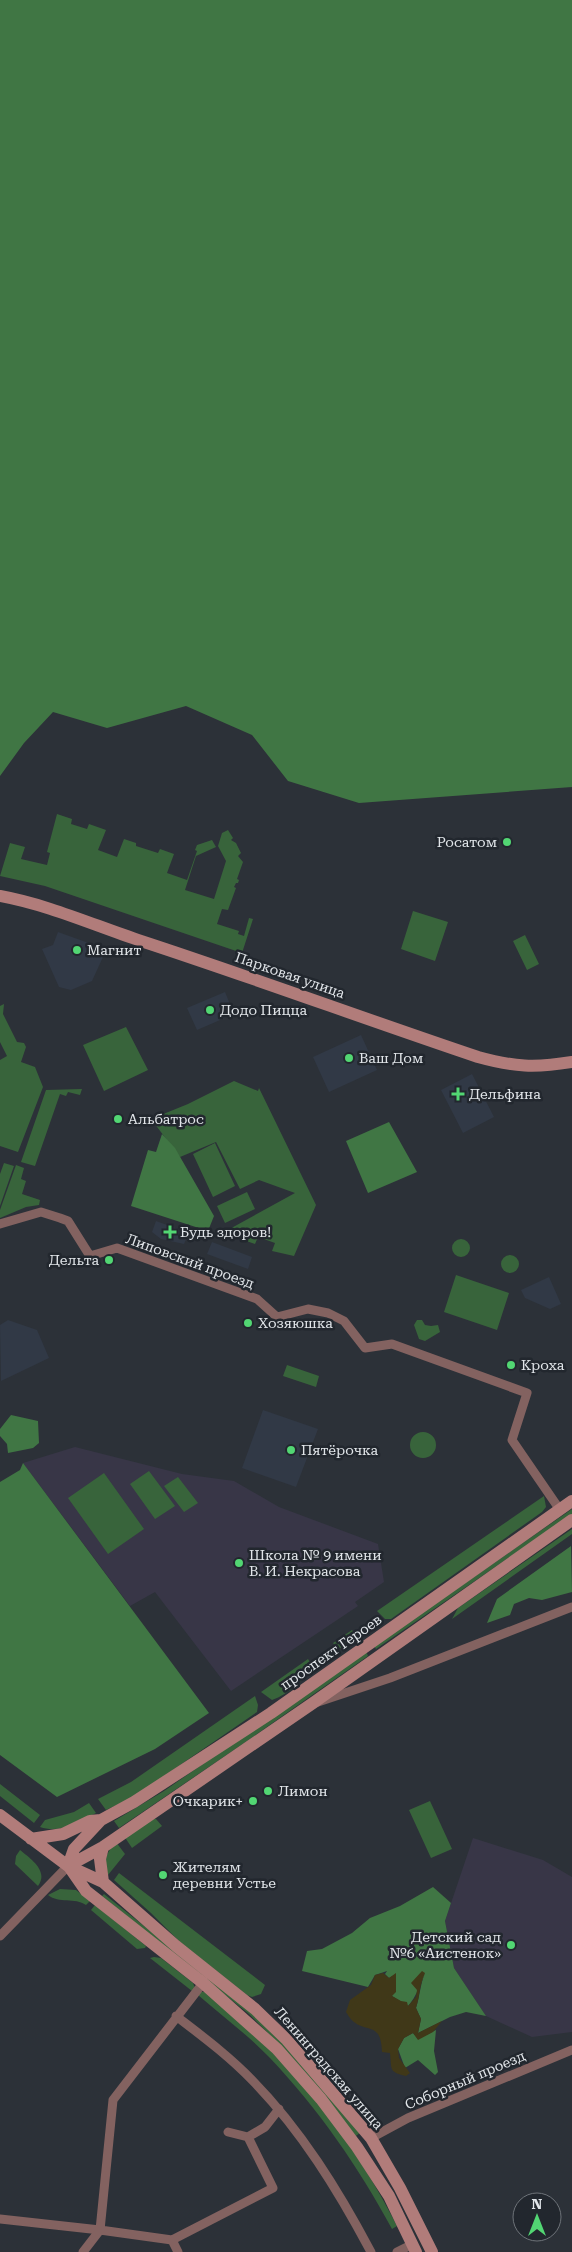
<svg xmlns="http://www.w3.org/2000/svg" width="572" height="2252" viewBox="0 0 572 2252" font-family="'Roboto Serif',serif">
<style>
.built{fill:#313946}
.education{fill:#383647}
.green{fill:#38643b}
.forest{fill:#407644}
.sand{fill:#403818}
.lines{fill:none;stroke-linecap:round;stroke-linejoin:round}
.street{stroke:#836260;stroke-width:9}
.secondary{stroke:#b17c7a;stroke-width:12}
.poi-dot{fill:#52d673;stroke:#22272e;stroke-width:2}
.labels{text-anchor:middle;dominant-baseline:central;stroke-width:5;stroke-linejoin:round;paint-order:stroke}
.poi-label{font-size:14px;fill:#e1e5e9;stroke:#22272e;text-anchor:start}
.street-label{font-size:14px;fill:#e1e5e9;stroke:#22272e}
</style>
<rect width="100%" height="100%" fill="#2c3138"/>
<path class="built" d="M58,932L97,946L96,955L103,957L92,981L71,990L59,987L42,949L53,945Z
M225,992L234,1014L197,1030L187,1008Z
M361,1035L377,1070L329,1092L313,1057Z
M472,1074L494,1117L463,1133L441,1090Z
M156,1221L189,1233L184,1244L161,1239L152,1232Z
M212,1242L252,1257L248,1269L207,1254Z
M549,1277L561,1304L550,1309L525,1298L521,1290Z
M8,1320L37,1330L49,1358L1,1381L0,1325Z
M263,1410L318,1429L296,1487L242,1468Z"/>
<path class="education" d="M75,1447L182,1474L234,1481L279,1507L378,1544L384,1582L355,1602L358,1606L231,1691L155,1592L130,1606L23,1463Z
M473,1838L543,1860L572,1877V2032L532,2037L486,2016L454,1968L445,1921Z"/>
<path class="green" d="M57,814L72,819L71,824L87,829L89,824L106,830L98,850L117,857L124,839L136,843V846L158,853L160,849L174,854L167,873L187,880L197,851L195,850L197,845L212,840L216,847L196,856L185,890L214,899L226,861L218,846L222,833L228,830L233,838L231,840L236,843L241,853L238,856L243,862L237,879L239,880L238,883H236L234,887L236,888L228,910L222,909L217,924L239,931L238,934L244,936L249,918L253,919L242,953L45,886L0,876L10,843L25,847L21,859L47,865L50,853L47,852Z
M413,911L448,922L435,961L401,949Z
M525,935L539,964L527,970L513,941Z
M4,1004L3,1014L17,1042L24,1043L26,1047L21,1062L35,1067L43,1087L18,1152L0,1146V1060L7,1056L0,1042V1006Z
M126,1027L148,1070L104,1091L83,1045Z
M234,1081L258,1091L259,1088L316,1205L294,1256L272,1251L275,1243L258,1237L255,1244L229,1235L226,1231L295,1193L259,1180L240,1189L216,1142L180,1157L151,1119L188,1104Z
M82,1089L80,1095L68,1092L66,1096L60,1094L35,1166L21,1162L46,1090Z
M215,1143L235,1186L213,1197L193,1154Z
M4,1163L14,1166L0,1206V1174Z
M16,1165L24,1168L21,1179L26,1181L22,1194L40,1200L39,1205L26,1207L0,1218V1210Z
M247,1192L255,1209L225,1223L217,1206Z
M452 1248a9 9 0 1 1 18 0a9 9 0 1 1-18 0Z
M501 1264a9 9 0 1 1 18 0a9 9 0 1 1-18 0Z
M456,1275L509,1293L497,1330L444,1312Z
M417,1320H422L425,1325L431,1326L438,1325L440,1332L425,1341L419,1339L414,1325Z
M287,1365L319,1376L316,1387L283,1376Z
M410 1445a13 13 0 1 1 26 0a13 13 0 1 1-26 0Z
M149,1471L175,1506L155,1519L130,1484Z
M104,1473L144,1529L108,1554L68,1498Z
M178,1477L198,1503L184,1512L164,1486Z
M544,1496L546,1507L542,1512L391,1619H385L377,1611Z
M572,1509V1514L376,1649L374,1646Z
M572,1529V1534L452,1619L458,1608Z
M352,1630L360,1641L337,1649L333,1643Z
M366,1651L368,1656L247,1741L119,1828L114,1821L164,1791Z
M308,1659L313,1667C302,1681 289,1694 272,1700L261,1692Z
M255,1696L258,1705L257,1712L132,1798L106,1810L98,1799L131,1782Z
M0,1784L40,1815L34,1823L0,1796Z
M430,1801L452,1849L431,1858L409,1810Z
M89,1803L96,1813C78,1822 60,1834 40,1827L45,1820L74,1812Z
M150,1819H156L162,1826L132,1848L124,1836Z
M116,1842L125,1854L108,1875C104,1860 105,1854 116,1842Z
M20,1850C31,1859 49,1871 38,1886L15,1864L16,1856Z
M119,1873L265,1985L261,1994L252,1997L247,1995L180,1942L151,1913L114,1880Z
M60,1889L76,1890L90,1901L86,1905C75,1897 59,1904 48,1895Z
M104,1894L252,2012L286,2045L361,2132L356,2136L282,2047L249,2014L102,1896Z
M95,1905L146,1946L145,1948L137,1949L91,1910Z
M154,1957L161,1958L193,1983L195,1988L192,1991L150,1958Z
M200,1992H206C228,2012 252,2032 273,2053C324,2104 365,2163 397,2226L392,2229C358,2166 319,2110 270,2058C248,2035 222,2016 198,1995Z"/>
<path class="forest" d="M0,0H572V787L359,803L288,781L252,735L186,706L107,728L53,712L24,743L0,776Z
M389,1122L417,1172L368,1193L346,1141Z
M162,1134L175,1148L214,1216L208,1231L131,1206L148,1150L156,1152Z
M11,1415L38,1421L39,1443L33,1448L8,1453L7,1444L0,1436V1429Z
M23,1463L209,1713L155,1749L57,1797L0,1755V1482L20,1470Z
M571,1546L572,1592L542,1600L529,1598L514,1604L510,1615L487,1623L497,1599Z
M433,1887L451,1903L445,1921L454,1968L486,2016L466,2012L450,2017L418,2033L421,2019L416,2008C420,1996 420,1985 425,1973C419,1986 417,1996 408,2006L392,1996L396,1974L389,1978L385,1974L387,1971L375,1975L368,1987L302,1971L307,1951L322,1949L352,1933L370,1918L400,1906Z
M436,2030L434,2051L438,2072L435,2075L418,2060L405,2068L398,2049L404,2038L413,2033L418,2039Z"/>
<path class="sand" d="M422,1971L425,1973C419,1986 420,1995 416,2008L421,2019L418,2033L442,2021L433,2032L418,2040L413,2033L404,2038L398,2049L399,2058L410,2073L406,2076C388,2072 392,2069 390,2053L382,2052C381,2022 368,2033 354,2022C351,2020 348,2015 346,2012L350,2000L371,1985L375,1975L383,1973L389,1978L396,1973V1992L392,1996L401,2001L407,2002L408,2006L416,1997L417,1990L411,1983Z"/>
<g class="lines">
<path class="street" d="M0,1224L41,1212L60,1218L68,1221L90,1256L117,1248L257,1299L277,1317L308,1309L328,1313L344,1321L365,1348L392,1344L527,1393L512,1440L560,1510
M318,1702L390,1678L572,1607
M0,1936L68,1866
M203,1983L113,2100L100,2230L172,2240L273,2188L248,2137L265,2127L279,2109
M176,2016C202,2036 229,2056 252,2080C301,2130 338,2190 371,2252
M228,2132L248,2137
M371,2138L408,2118L572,2050
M0,2219L100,2230
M172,2240L178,2252
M83,2252L100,2230
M397,2252L413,2244"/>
<path class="secondary" d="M0,896C49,905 93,925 141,941C254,978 365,1019 478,1057C514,1067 535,1068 572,1062
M0,1815L68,1866L103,1882L176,1946L255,2009L287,2040L371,2138L400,2188L432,2252
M31,1839L63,1834L90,1821L101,1820L134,1802L271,1713L572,1501
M103,1847L100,1859L103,1882
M68,1866L103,1847L313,1703L572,1520
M68,1866L74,1849L101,1820
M70,1868L86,1891L203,1983L277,2049L321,2099L357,2147L389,2196L416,2252"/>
</g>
<g class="poi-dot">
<circle cx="507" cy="842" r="5"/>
<circle cx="77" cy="950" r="5"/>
<circle cx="210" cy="1010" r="5"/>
<circle cx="349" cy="1058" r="5"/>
<path d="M455.5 1086.5h5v5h5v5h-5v5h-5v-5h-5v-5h5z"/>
<circle cx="118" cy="1119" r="5"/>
<path d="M167.5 1224.5h5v5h5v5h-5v5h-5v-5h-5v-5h5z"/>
<circle cx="109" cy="1260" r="5"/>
<circle cx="248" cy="1323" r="5"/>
<circle cx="511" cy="1365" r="5"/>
<circle cx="291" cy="1450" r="5"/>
<circle cx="239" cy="1563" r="5"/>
<circle cx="268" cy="1791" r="5"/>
<circle cx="253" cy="1801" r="5"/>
<circle cx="163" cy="1875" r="5"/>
<circle cx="511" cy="1945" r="5"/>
</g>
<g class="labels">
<g class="poi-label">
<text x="497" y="842" text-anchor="end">Росатом</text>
<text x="87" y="950">Магнит</text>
<text x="220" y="1010">Додо Пицца</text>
<text x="359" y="1058">Ваш Дом</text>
<text x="469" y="1094">Дельфина</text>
<text x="128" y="1119">Альбатрос</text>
<text x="180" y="1232">Будь здоров!</text>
<text x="99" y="1260" text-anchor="end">Дельта</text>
<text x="258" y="1323">Хозяюшка</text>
<text x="521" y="1365">Кроха</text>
<text x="301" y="1450">Пятёрочка</text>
<text x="249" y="1555">Школа № 9 имени<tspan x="249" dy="16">В. И. Некрасова</tspan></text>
<text x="278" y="1791">Лимон</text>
<text x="243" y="1801" text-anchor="end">Очкарик+</text>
<text x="173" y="1867">Жителям<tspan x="173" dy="16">деревни Устье</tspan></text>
<text x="501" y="1937" text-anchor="end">Детский сад<tspan x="501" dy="16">№6 «Аистенок»</tspan></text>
</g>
<g class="street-label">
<text transform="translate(290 975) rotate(19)">Парковая улица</text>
<text transform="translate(190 1261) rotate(20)">Липовский проезд</text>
<text transform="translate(331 1652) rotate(-35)">проспект Героев</text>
<text transform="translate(329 2068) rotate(49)">Ленинградская улица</text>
<text transform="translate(465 2080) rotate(-23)">Соборный проезд</text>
</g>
</g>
<g transform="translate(537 2217)"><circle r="24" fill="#22272e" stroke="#6e7379"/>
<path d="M0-4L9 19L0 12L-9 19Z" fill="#52d673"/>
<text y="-8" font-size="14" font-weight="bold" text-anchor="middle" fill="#e1e5e9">N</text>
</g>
</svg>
